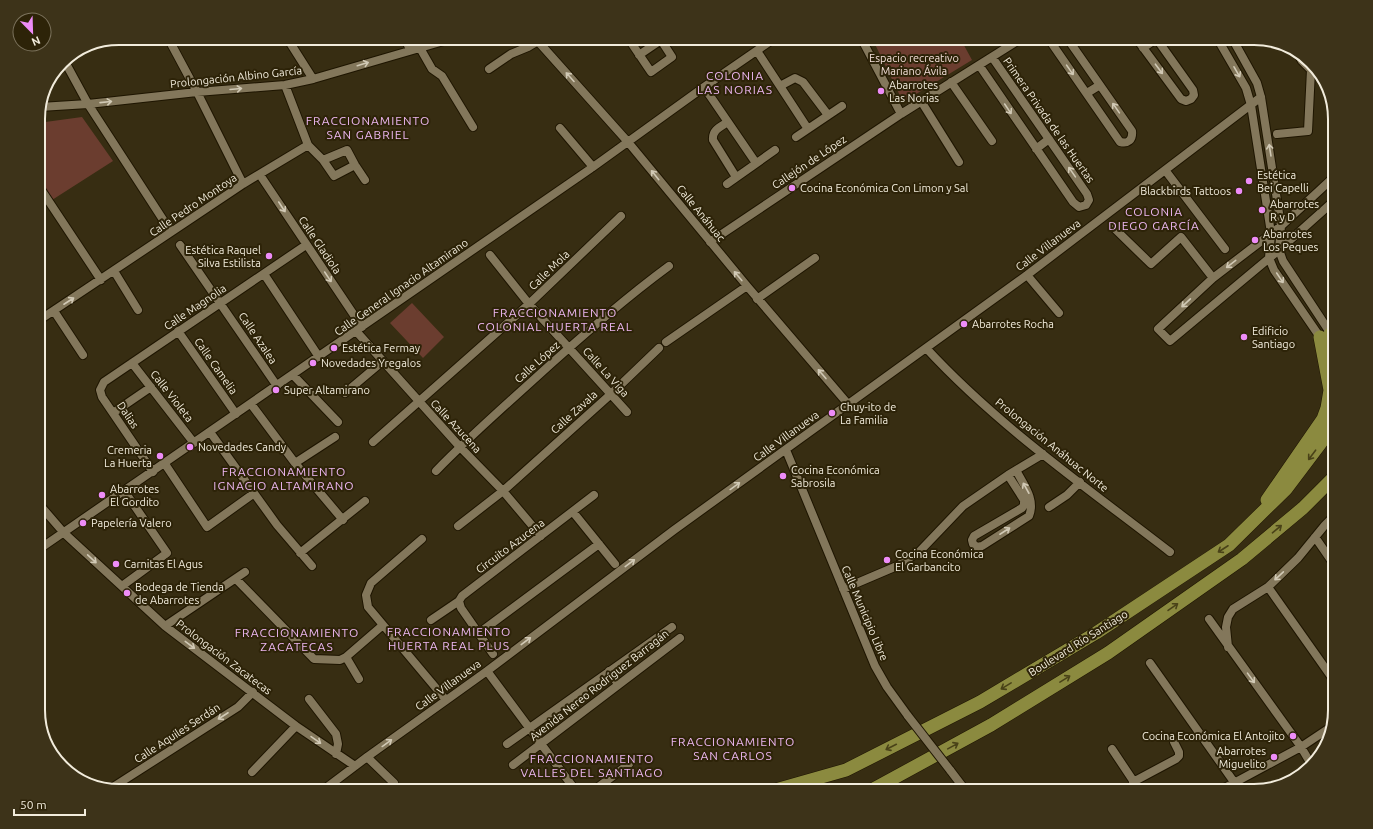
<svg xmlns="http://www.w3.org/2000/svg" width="1373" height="829" viewBox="0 0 1373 829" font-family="Ubuntu,sans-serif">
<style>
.green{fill:#6b3d2f}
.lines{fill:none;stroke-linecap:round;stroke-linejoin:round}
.minor-casing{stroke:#1e1500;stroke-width:10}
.primary-casing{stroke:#1e1500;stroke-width:14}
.minor{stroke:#83775b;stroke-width:8}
.primary{stroke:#8b8a3f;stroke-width:13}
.minor-bridge-casing{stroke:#1e1500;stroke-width:10;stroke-linecap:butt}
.minor-bridge{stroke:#83775b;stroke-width:8}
.oneway{stroke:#d1c9b5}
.oneway2{stroke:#494218}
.poi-dot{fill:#ee8cf8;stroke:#2d2308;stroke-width:1.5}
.labels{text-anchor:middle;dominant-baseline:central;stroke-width:4;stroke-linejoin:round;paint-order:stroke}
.park-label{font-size:11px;fill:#f2ded8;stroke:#2d2308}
.street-label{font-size:11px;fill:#f2ecdc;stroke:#2d2308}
.poi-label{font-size:11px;fill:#f2ecdc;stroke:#2d2308;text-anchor:start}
.neighbourhood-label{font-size:12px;letter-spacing:1px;fill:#eeb8f3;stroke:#2d2308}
.rim{fill:none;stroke:#f2ecdc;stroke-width:2}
</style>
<rect width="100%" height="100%" fill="#372d12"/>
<path class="green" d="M872,38H960L972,60L903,102Z
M82,117L113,161L52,200L38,179V123Z
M412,303L444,337L423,358L390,323Z"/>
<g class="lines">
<g class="minor-casing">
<path id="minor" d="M168,38L197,92L243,184
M287,38L313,79
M405,38L410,50
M535,38L628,142L747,286L848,404
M628,38L651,72L672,57L661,40L639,55
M861,38L901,114
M1048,38L1120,142C1128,144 1133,140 1132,131L1067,38
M1136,38L1181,99L1186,101L1191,99L1194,95L1193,90L1156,38
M1217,38L1246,88L1251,105L1271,233L1269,258L1274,270L1335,359
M1232,38L1257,83L1261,97L1281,226L1279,250L1283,261L1333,337
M420,48L432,69L442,76L473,127
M1143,48L1156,39
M1296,50L1302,61L1311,70
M757,51L808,129
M64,60L88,104L171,232
M979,65L1073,202L1079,207L1086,205L1089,200L1087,194L992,57
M489,69L511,54L528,47L538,41
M951,82L992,141
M285,85L308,145L323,160L334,176L355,165
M780,86L795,78L803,82L828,115
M704,87L756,163
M1087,93L1100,85
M921,101L959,162
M40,107L88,104L197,92L285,85L313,79L454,38
M728,122C720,127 712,130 713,140L736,177
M560,128L593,167
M1277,134L1308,131L1311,70
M796,137L842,106
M1036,149L1049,139
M323,160L347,150L355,165L365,180
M1165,170L1225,249
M260,175L362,327
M1335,176L1281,226L1213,278L1158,329L1170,341L1279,250L1335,200
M727,184L775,150
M38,185L101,280
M1114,228L1151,264L1181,237L1213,278
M710,242L901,114L1022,38
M180,245L277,386
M490,255L529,304L627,412
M114,271L138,310
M264,274L319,357
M1027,275L1059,313
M757,299L815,258
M54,311L83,355
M38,321L243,184L308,145
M178,331L236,414
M356,331L460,447L503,491L541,536
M666,342L747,286
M926,348C998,426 1086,487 1170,552
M132,363L194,443
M293,375L338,422
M345,393L383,361
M251,404L295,463L343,520
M113,413L151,387
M210,432L277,525L312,566
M373,442L529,304L621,216
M786,450L875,666L887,687L908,716
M295,463L335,437
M165,464L207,527L253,494
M1016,470C1023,484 1036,499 1029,516L982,546L977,547L973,544L972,540L974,536L1022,508L1024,505
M436,471C466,440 499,411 531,382C576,341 620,302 669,266
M153,472L102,397L100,390L104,382L306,245
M1008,475L1024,500V505
M38,503L64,533L165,626L296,726L355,766
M1049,507L1067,495L1080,482
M573,512L615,564
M458,526L503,491L611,394L659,348
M1315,537L1335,566
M422,539L371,583L366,595L368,607L446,700
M38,550L593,167L704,87L775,38
M300,553L365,501
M236,579L314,659L340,660L346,657L383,625
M122,586L167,553L125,492
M1268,587L1335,682
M843,589L897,566L920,551L963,506L1008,475L1043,454
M459,601L461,608L493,654
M1209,619L1301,747L1311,764
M431,620L459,601L462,596L594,495
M165,626L245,572
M479,633L599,544
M1228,647L1226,627L1228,617L1233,609L1268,587L1298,558L1325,525L1335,515
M346,657L359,679
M1150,663L1234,782
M487,671L576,791
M609,671L618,684
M309,699L336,734L338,744L336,754
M507,744L672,627
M1112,749L1140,791
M367,757L394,783
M513,765L680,638
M950,770L966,791
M252,772L296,726
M1133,782L1176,759L1179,756V752L1174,742
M110,789L238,707L253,692
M322,791L367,757L487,671L674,530L1027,275L1261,97
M593,791L629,764
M1219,791L1301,747L1331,727"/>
</g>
<g class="primary-casing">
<path id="primary" d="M1330,334H1335
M1267,500L1323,419L1327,408L1330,390L1320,337
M772,791L846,770L980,702L1096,633L1229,545L1286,489L1335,424
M870,791L991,725L1108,653L1242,559L1303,508L1335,476"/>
</g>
<use href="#minor" class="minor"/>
<use href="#primary" class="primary"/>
<g class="minor-bridge-casing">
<path id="minor-bridge" d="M908,716L950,770"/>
</g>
<use href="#minor-bridge" class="minor-bridge"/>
</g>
<defs><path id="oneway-shaft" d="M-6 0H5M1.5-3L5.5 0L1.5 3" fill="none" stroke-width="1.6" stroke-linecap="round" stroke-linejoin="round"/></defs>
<g class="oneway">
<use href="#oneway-shaft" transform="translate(363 64) rotate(-17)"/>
<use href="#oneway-shaft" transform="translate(1159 69) rotate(53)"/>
<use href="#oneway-shaft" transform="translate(1070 70) rotate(55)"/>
<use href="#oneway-shaft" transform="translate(1237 72) rotate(60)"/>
<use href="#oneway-shaft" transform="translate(570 77) rotate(-132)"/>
<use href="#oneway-shaft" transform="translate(236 89) rotate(-5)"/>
<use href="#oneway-shaft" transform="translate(106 102) rotate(-6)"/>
<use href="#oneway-shaft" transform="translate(1116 108) rotate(-125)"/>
<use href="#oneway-shaft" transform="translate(1008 109) rotate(56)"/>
<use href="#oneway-shaft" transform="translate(1270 150) rotate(-99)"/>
<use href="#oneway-shaft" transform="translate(1072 172) rotate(-125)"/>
<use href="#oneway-shaft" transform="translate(655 175) rotate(-129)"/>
<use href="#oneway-shaft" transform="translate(282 207) rotate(57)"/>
<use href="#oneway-shaft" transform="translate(1231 264) rotate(142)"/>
<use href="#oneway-shaft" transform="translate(738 276) rotate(-130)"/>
<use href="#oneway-shaft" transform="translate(328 277) rotate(56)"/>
<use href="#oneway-shaft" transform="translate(1280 278) rotate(56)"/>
<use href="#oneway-shaft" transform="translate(69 301) rotate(-33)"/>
<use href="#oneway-shaft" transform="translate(1186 303) rotate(137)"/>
<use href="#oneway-shaft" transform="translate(822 374) rotate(-131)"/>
<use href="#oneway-shaft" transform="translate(735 486) rotate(-36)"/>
<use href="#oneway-shaft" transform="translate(1026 488) rotate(-119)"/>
<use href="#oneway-shaft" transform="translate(1005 531) rotate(-33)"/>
<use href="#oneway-shaft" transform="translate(92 559) rotate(43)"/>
<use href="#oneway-shaft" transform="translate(630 563) rotate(-37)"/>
<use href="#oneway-shaft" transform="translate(1279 576) rotate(137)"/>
<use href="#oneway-shaft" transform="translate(526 641) rotate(-37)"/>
<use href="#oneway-shaft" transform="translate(190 645) rotate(37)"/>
<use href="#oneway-shaft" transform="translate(1251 678) rotate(54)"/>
<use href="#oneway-shaft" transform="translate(223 716) rotate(147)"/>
<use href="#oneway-shaft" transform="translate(316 740) rotate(35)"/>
<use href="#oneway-shaft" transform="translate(387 743) rotate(-36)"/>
</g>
<g class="oneway2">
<use href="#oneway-shaft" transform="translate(1312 455) rotate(127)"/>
<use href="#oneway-shaft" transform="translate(1277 529) rotate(-40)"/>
<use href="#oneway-shaft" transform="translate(1223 549) rotate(147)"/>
<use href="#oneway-shaft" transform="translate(1173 607) rotate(-35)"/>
<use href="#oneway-shaft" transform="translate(1065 679) rotate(-32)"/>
<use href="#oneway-shaft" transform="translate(1006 686) rotate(149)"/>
<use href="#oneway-shaft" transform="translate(953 746) rotate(-29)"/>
<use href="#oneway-shaft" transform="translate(891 747) rotate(153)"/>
</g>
<g class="poi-dot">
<circle cx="881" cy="91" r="4"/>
<circle cx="1249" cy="181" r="4"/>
<circle cx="792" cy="188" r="4"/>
<circle cx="1239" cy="191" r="4"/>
<circle cx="1262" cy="210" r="4"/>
<circle cx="1255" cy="240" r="4"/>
<circle cx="269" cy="256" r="4"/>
<circle cx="964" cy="324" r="4"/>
<circle cx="1244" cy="337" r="4"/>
<circle cx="334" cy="348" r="4"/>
<circle cx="313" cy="363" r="4"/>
<circle cx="276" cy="390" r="4"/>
<circle cx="832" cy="413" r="4"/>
<circle cx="190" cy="447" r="4"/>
<circle cx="160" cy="456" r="4"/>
<circle cx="783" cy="476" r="4"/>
<circle cx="102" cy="495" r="4"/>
<circle cx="83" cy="523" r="4"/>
<circle cx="887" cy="560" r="4"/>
<circle cx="116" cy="564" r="4"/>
<circle cx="127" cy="593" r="4"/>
<circle cx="1293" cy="736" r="4"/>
<circle cx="1274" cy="757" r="4"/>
</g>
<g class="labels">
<g class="park-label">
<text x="914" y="58">Espacio recreativo<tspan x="914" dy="13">Mariano Ávila</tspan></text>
</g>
<g class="street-label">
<text transform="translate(236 77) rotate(-6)">Prolongación Albino García</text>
<text transform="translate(1049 120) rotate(55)">Primera Privada de las Huertas</text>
<text transform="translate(809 162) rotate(-34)">Callejón de López</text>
<text transform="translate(193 205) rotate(-34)">Calle Pedro Montoya</text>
<text transform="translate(701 213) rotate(51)">Calle Anáhuac</text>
<text transform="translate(320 245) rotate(56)">Calle Gladiola</text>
<text transform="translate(1048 245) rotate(-37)">Calle Villanueva</text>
<text transform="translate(549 270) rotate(-44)">Calle Mola</text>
<text transform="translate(401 287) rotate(-35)">Calle General Ignacio Altamirano</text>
<text transform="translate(195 307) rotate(-34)">Calle Magnolia</text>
<text transform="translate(258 338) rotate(56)">Calle Azalea</text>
<text transform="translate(537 362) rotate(-42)">Calle López</text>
<text transform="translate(216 366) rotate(55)">Calle Camelia</text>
<text transform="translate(606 372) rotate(48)">Calle La Viga</text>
<text transform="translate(172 396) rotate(52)">Calle Violeta</text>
<text transform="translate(574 412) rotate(-42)">Calle Zavala</text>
<text transform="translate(128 415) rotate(56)">Dalias</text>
<text transform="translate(456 426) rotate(47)">Calle Azucena</text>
<text transform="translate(786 436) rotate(-36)">Calle Villanueva</text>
<text transform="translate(1052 445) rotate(39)">Prolongación Anáhuac Norte</text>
<text transform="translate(510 546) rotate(-37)">Circuito Azucena</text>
<text transform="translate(865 613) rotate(67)">Calle Municipio Libre</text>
<text transform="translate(1078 643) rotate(-32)">Boulevard Río Santiago</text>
<text transform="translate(224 657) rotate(37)">Prolongación Zacatecas</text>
<text transform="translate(448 685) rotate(-36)">Calle Villanueva</text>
<text transform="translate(599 685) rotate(-38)">Avenida Nereo Rodríguez Barragán</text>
<text transform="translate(177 733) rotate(-33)">Calle Aquiles Serdán</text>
</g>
<g class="poi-label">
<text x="889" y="85">Abarrotes<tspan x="889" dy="13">Las Norias</tspan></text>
<text x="1257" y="175">Estética<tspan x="1257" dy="13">Bei Capelli</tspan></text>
<text x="800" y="188">Cocina Económica Con Limon y Sal</text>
<text x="1231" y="191" text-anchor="end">Blackbirds Tattoos</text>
<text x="1270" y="204">Abarrotes<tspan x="1270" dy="13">R y D</tspan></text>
<text x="1263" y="234">Abarrotes<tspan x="1263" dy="13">Los Peques</tspan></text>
<text x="261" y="250" text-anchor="end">Estética Raquel<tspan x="261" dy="13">Silva Estilista</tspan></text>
<text x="972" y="324">Abarrotes Rocha</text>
<text x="1252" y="331">Edificio<tspan x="1252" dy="13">Santiago</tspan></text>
<text x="342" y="348">Estética Fermay</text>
<text x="321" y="363">Novedades Yregalos</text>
<text x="284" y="390">Super Altamirano</text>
<text x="840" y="407">Chuy-ito de<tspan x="840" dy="13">La Familia</tspan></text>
<text x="198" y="447">Novedades Candy</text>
<text x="152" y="450" text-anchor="end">Cremeria<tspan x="152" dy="13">La Huerta</tspan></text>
<text x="791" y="470">Cocina Económica<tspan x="791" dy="13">Sabrosila</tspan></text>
<text x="110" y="489">Abarrotes<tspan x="110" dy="13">El Gordito</tspan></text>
<text x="91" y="523">Papelería Valero</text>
<text x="895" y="554">Cocina Económica<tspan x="895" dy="13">El Garbancito</tspan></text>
<text x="124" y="564">Carnitas El Agus</text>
<text x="135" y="587">Bodega de Tienda<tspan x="135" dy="13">de Abarrotes</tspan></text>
<text x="1285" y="736" text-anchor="end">Cocina Económica El Antojito</text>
<text x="1266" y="751" text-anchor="end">Abarrotes<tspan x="1266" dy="13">Miguelito</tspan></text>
</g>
<g class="neighbourhood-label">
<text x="735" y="75">COLONIA<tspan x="735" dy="14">LAS NORIAS</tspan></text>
<text x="368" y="120">FRACCIONAMIENTO<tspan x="368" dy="14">SAN GABRIEL</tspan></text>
<text x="1154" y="211">COLONIA<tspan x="1154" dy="14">DIEGO GARCÍA</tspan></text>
<text x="555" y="312">FRACCIONAMIENTO<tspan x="555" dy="14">COLONIAL HUERTA REAL</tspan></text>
<text x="284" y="471">FRACCIONAMIENTO<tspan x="284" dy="14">IGNACIO ALTAMIRANO</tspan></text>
<text x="449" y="631">FRACCIONAMIENTO<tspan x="449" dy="14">HUERTA REAL PLUS</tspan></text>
<text x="297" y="632">FRACCIONAMIENTO<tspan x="297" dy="14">ZACATECAS</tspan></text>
<text x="733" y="741">FRACCIONAMIENTO<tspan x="733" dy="14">SAN CARLOS</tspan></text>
<text x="592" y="758">FRACCIONAMIENTO<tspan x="592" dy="14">VALLES DEL SANTIAGO</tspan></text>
</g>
</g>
<path d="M0 0H1373V829H0ZM119 45H1254A74 74 0 0 1 1328 119V710A74 74 0 0 1 1254 784H119A74 74 0 0 1 45 710V119A74 74 0 0 1 119 45Z" fill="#3d3319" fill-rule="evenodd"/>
<path class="rim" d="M119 45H1254A74 74 0 0 1 1328 119V710A74 74 0 0 1 1254 784H119A74 74 0 0 1 45 710V119A74 74 0 0 1 119 45Z"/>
<g transform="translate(32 32) rotate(157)"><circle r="19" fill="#2d2308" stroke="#7c735d"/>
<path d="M0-3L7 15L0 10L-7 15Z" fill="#ee8cf8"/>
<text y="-6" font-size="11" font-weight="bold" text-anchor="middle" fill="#f2ecdc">N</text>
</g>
<path d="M14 809v6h71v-6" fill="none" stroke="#f2ecdc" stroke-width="2"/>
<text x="20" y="809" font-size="12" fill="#f2ecdc" stroke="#2d2308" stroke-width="3" paint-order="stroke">50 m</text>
</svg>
